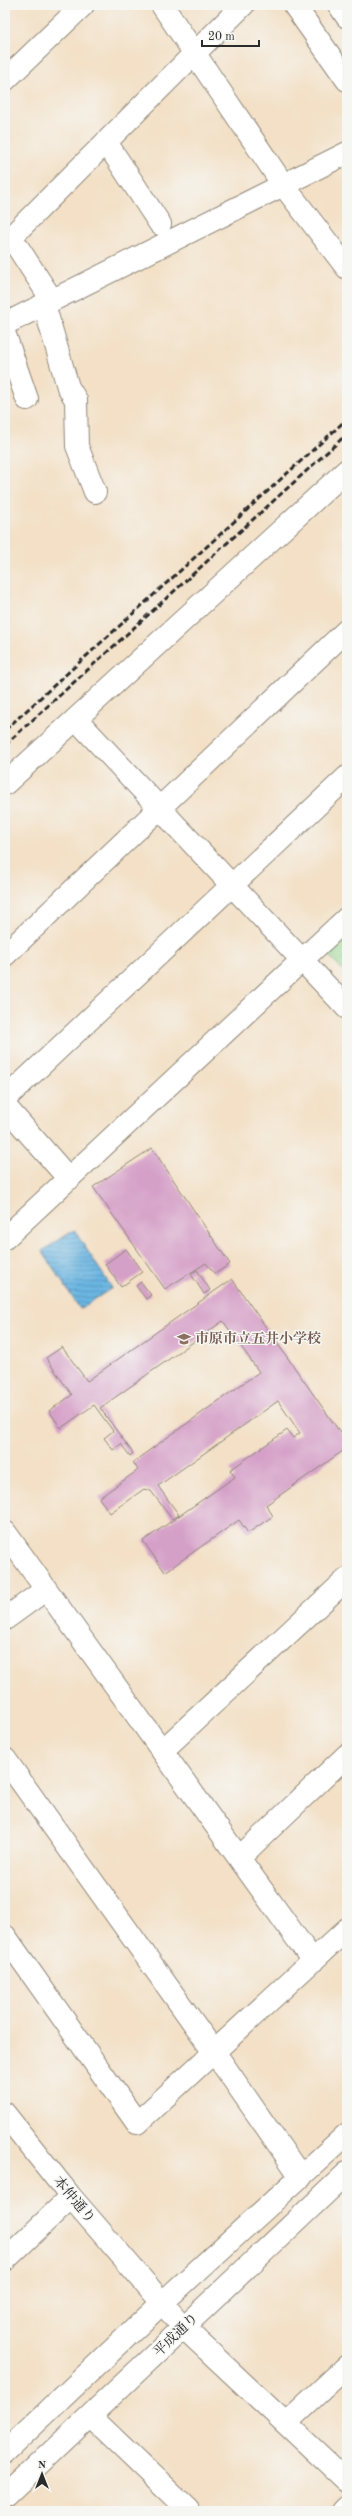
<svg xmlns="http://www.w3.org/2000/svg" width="352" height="2516" viewBox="0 0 352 2516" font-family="'Old Standard TT','Noto Serif JP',serif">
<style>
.park{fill:url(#park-crowns);stroke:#5e7f5a}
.water{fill:url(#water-rules);stroke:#4a7087}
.building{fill:#d5a0c8}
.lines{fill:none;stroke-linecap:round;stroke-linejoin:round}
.minor-casing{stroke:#8f8678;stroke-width:24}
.minor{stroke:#fff;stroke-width:22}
.rail{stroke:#2b2b2b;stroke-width:3;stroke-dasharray:6 3;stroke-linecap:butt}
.labels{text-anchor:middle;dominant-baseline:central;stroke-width:3;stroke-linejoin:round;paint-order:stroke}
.education-label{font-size:14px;font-weight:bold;fill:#785e54;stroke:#f6f6f2;text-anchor:start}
.street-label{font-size:14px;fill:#2b2b2b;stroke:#f6f6f2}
</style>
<defs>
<pattern id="park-crowns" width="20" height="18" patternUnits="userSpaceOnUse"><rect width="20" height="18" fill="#92d38a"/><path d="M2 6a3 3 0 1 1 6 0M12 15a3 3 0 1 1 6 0" fill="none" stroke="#7eb577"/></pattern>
<pattern id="water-rules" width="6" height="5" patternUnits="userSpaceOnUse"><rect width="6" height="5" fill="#6ab6e3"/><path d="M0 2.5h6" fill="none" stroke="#5794b8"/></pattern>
</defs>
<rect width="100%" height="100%" fill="#f6f6f2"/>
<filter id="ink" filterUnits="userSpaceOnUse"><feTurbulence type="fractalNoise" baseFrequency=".025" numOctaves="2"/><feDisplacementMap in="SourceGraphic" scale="8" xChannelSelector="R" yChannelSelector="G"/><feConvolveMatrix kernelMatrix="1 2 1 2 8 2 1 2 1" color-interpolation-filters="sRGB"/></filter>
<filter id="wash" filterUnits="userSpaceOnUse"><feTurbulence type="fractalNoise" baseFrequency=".012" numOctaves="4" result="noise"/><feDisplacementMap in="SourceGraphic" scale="16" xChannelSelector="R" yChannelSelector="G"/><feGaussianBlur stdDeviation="0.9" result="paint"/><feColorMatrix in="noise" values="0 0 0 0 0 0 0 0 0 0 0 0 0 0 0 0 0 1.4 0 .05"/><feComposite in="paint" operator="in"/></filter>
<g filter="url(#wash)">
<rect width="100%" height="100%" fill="#f3e0c6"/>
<path class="park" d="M347,936V975L327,953Z"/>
<path class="water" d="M74,1230L112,1288L80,1309L42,1251Z"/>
<g id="blocks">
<path class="building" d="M152,1148L230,1264L215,1274L206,1263L165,1289L93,1187Z
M126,1249L142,1272L121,1287L105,1264Z
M197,1270L210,1290L204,1294L191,1274Z
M232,1279L347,1442V1448L266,1505L273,1516L248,1533L239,1520L165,1572L143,1541L235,1477L230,1470L287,1430L293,1438L300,1433L278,1401L158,1486L179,1515L172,1519L151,1491L144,1489L110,1513L99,1498L138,1470L133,1462L259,1372L223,1321L100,1408L133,1453L130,1456L121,1444L113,1450L104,1438L113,1431L94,1405L61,1428L49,1411L72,1395L46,1358L62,1347L87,1381Z
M141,1282L151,1295L146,1299L136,1286Z"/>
</g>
</g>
<g filter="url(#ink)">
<use href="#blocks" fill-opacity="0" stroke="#8f8678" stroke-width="1"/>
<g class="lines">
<g class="minor-casing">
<path id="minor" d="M162,5L284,186L347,268
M294,5L347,80
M339,5L347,17
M5,80L83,5
M106,142L160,224
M11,237L52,300
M5,243L243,5
M44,304L68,387L76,400L77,446L95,492
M5,324L347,153
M5,335L27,399
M76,719L347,1008
M5,784L347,470
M5,955L347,630
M5,1099L347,777
M5,1106L69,1179
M5,1238L347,918
M5,1532L313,1961
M5,1619L45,1590
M163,1750L347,1579
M5,1759L215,2053L301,2177
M239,1858L347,1755
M5,1936L137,2123L347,1929
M5,2114L71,2197L184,2328L347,2481
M5,2260L71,2197
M91,2417L189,2511
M286,2423L347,2366
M5,2452L162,2303L347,2134
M5,2496L347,2173
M343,2511L347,2507"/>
</g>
<use href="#minor" class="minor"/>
<path class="rail" d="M5,730L347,419
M5,745L347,434"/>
</g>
</g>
<defs>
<g id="school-bare" transform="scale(1.08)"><path d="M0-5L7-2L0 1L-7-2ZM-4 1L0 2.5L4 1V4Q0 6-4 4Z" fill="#8d6e63" stroke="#f6f6f2" stroke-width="2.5" paint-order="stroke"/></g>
</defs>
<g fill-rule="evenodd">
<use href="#school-bare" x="184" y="1339"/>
</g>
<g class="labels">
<g class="education-label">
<text x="195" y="1339">市原市立五井小学校</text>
</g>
<g class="street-label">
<text transform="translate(74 2200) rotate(50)">本仲通り</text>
<text transform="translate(176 2335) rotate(-44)">平成通り</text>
</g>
</g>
<rect width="352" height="2516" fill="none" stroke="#f6f6f2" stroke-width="20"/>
<g transform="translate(42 2474)" stroke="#f6f6f2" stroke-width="3" paint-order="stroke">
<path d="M0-3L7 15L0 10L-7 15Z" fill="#2b2b2b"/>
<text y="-6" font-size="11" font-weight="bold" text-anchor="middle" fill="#2b2b2b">N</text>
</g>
<path d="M202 40v6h57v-6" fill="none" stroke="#2b2b2b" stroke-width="2"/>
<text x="208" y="40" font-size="12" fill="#2b2b2b" stroke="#f6f6f2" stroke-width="3" paint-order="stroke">20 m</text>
</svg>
